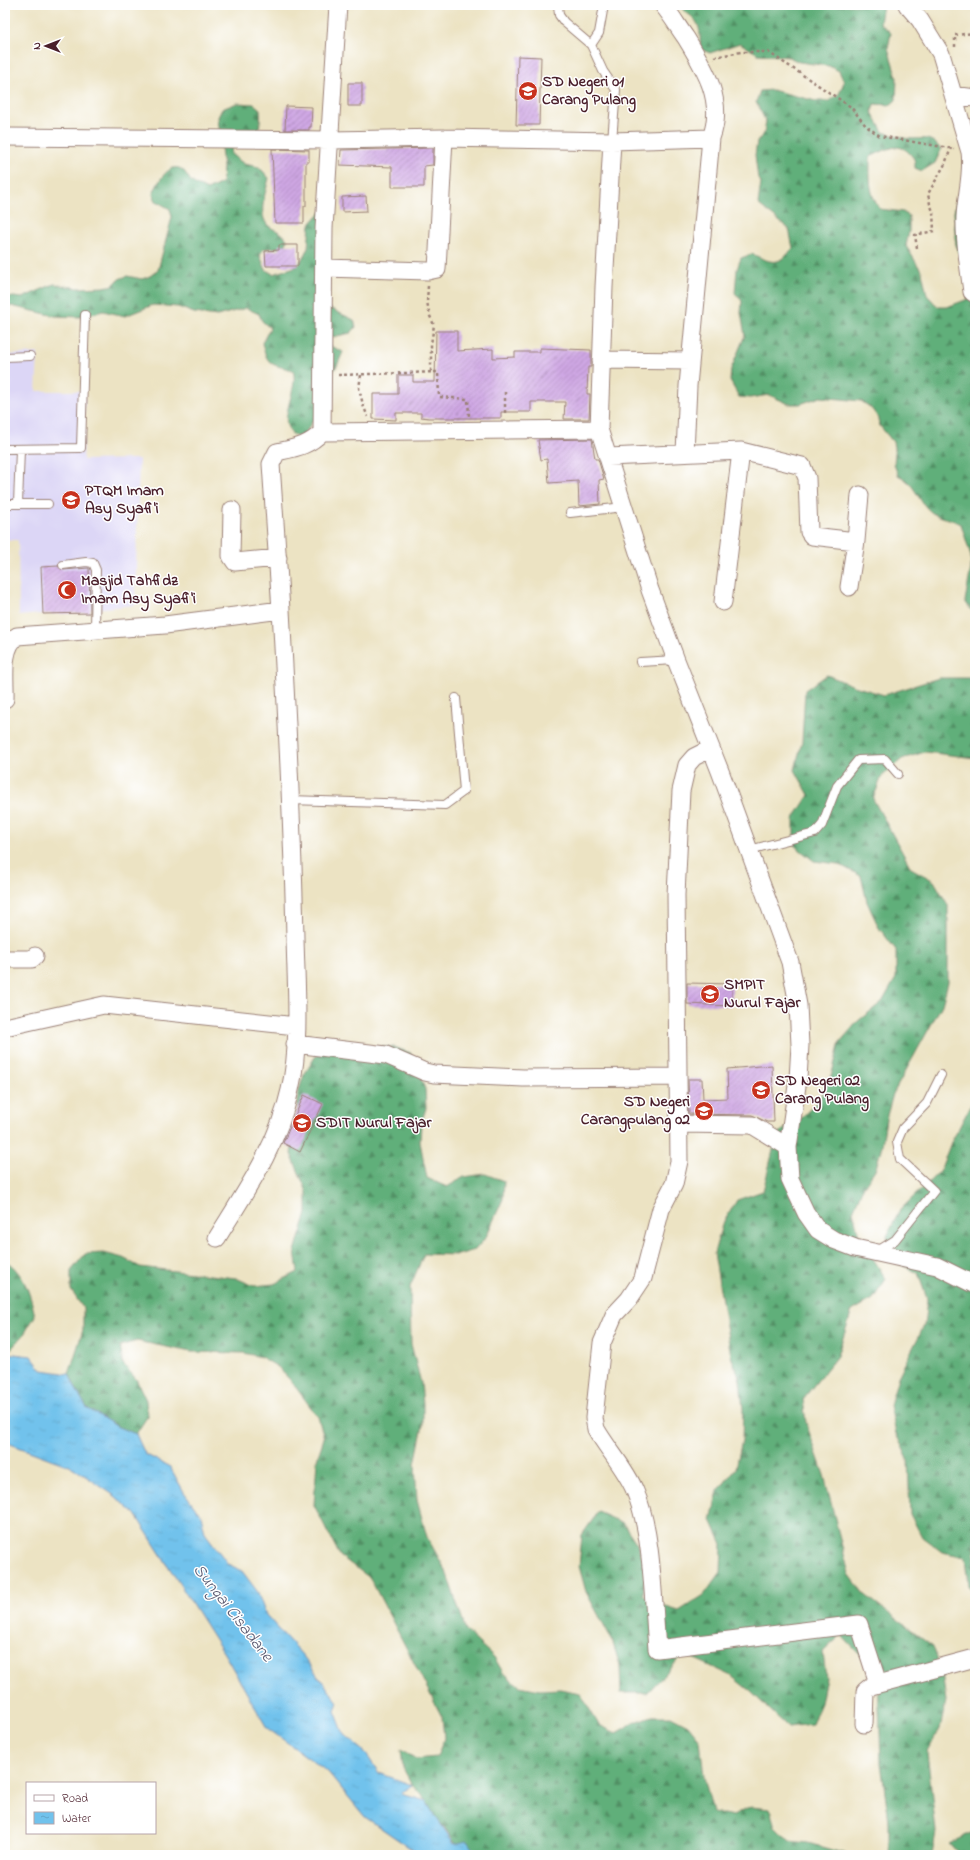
<svg xmlns="http://www.w3.org/2000/svg" width="980" height="1860" viewBox="0 0 980 1860" font-family="'Indie Flower',sans-serif">
<style>
.built{fill:#dcd6f6}
.forest{fill:url(#forest-firs);stroke:#556752}
.water{fill:url(#water-ripples);stroke:#5e708c}
.building{fill:url(#building-hatch)}
.lines{fill:none;stroke-linecap:round;stroke-linejoin:round}
.lane-casing{stroke:#9b8177;stroke-width:10}
.street-casing{stroke:#9b8177;stroke-width:19}
.path{stroke:#9b8177;stroke-width:2.5;stroke-dasharray:3 3;stroke-linecap:butt}
.lane{stroke:#fff;stroke-width:8}
.street{stroke:#fff;stroke-width:17}
.labels{text-anchor:middle;dominant-baseline:central;stroke-width:3;stroke-linejoin:round;paint-order:stroke}
.poi-label{font-size:16px;font-weight:bold;fill:#4a1f2b;stroke:#fff;text-anchor:start}
.water-label{font-size:17px;font-style:italic;fill:#58586f;stroke:#fff}
</style>
<defs>
<pattern id="forest-firs" width="22" height="20" patternUnits="userSpaceOnUse"><rect width="22" height="20" fill="#60af7a"/><path d="M5 1l3.5 6h-7zM16 11l3.5 6h-7z" fill="#518e64"/></pattern>
<pattern id="water-ripples" width="26" height="14" patternUnits="userSpaceOnUse"><rect width="26" height="14" fill="#71c2ec"/><path d="M2 4q2-2 4 0t4 0M15 11q2-2 4 0t4 0" fill="none" stroke="#63a6cb"/></pattern>
<pattern id="building-hatch" width="6" height="6" patternUnits="userSpaceOnUse"><rect width="6" height="6" fill="#cfa7e4"/><path d="M-1 1l2-2M0 6l6-6M5 7l2-2" fill="none" stroke="#aa87b9"/></pattern>
</defs>
<rect width="100%" height="100%" fill="#fff"/>
<filter id="ink" filterUnits="userSpaceOnUse"><feTurbulence type="fractalNoise" baseFrequency=".025" numOctaves="2"/><feDisplacementMap in="SourceGraphic" scale="8" xChannelSelector="R" yChannelSelector="G"/><feConvolveMatrix kernelMatrix="1 2 1 2 8 2 1 2 1" color-interpolation-filters="sRGB"/></filter>
<filter id="wash" filterUnits="userSpaceOnUse"><feTurbulence type="fractalNoise" baseFrequency=".012" numOctaves="4" result="noise"/><feDisplacementMap in="SourceGraphic" scale="16" xChannelSelector="R" yChannelSelector="G"/><feGaussianBlur stdDeviation="0.9" result="paint"/><feColorMatrix in="noise" values="0 0 0 0 0 0 0 0 0 0 0 0 0 0 0 0 0 1.4 0 .05"/><feComposite in="paint" operator="in"/></filter>
<g filter="url(#wash)">
<rect width="100%" height="100%" fill="#ece3c3"/>
<path class="built" d="M38,353L36,391H85L83,460L139,459L135,605L19,616L18,540H5V355Z"/>
<path class="forest" d="M680,5H743L748,8L760,5H883L880,23L891,33L888,48L897,78L896,100L890,105L874,104L872,112L883,132C890,134 897,137 904,138C920,141 930,133 941,150L935,163L922,171L915,168C915,161 915,159 910,154C899,140 884,151 870,157C870,175 868,194 880,209L903,212L909,216V231L906,246L922,272L927,295L938,307H947L968,299L969,269L956,247L954,212L958,194L968,178L975,175V611L971,610L965,601L971,568V556L961,524C953,519 937,517 931,512C917,501 916,483 898,475L894,464L895,453L893,442L880,426L877,416L870,407L861,401L820,397L800,404H789L769,395L750,398L739,397L730,381L731,369L745,335L741,313L742,301L735,293L737,269L741,258L752,254C772,263 778,267 793,248L789,229L758,204L761,182L758,179L755,155L757,142L764,133L766,122L756,102L760,91L772,90L816,101H829L839,94L844,82L839,71L829,66L799,62L789,57L758,54L740,43L710,53L700,49C700,37 702,25 691,16C686,12 683,11 680,5Z
M237,103L254,104L260,109C262,136 254,137 232,147L231,154L244,164L259,167L269,178C266,192 256,217 270,227C278,232 283,232 287,240L285,247L263,249L260,256L266,270L273,274L298,266L308,248L310,224L321,212H329L333,218L320,254L325,306L354,320L356,327L351,333L323,339L328,345L343,352L337,366L323,384L318,413L304,435L297,437C272,425 300,391 293,370C271,364 268,367 262,343L270,328L262,321L259,314L246,308L217,316L194,313L178,307L153,305L125,316L103,311L82,317L55,316L11,306L5,307V296L22,298L54,284L78,288L104,287L113,285L119,279L127,276L142,279L150,276L158,270L172,217L170,209L156,201L153,194C157,184 169,160 183,170C186,173 188,178 191,181C195,185 202,187 207,190L222,183L223,167L218,117L222,109Z
M827,675L854,686L884,695L939,678H969L975,680V758L925,752L902,759L882,776L873,799L911,868L934,881L948,905V982L942,1005L893,1094L886,1119L882,1145L876,1168L862,1189L853,1211L859,1236L886,1279L873,1299L852,1311L837,1356L803,1399L806,1423L824,1475L849,1574L864,1594L933,1646L942,1673L946,1701L940,1729L927,1752L936,1832L932,1855H890L889,1850V1822L881,1763L878,1674L841,1635L823,1652L826,1678L821,1703L812,1724L788,1727L750,1691L730,1675L684,1654L647,1693H621L620,1666L612,1640L586,1592L579,1566L582,1535L598,1512L623,1523L637,1544L647,1569L643,1594L653,1603L679,1611L704,1595L721,1572L722,1544L711,1520L718,1491L736,1468L742,1440L743,1409L740,1380L731,1356L714,1253L722,1225L737,1200L763,1191L777,1134L800,1119L820,1099L832,1073L840,1042L858,1021L882,1002L896,978V950L879,928L867,902L861,876L838,864L814,861L794,845V818L809,795L795,770L802,742L805,690Z
M332,1046L393,1047L411,1053L425,1089L426,1108L421,1124L420,1142L427,1178L447,1187L464,1177L485,1174L504,1181L503,1199L486,1237L475,1250L458,1255L424,1254L410,1287L411,1344L421,1383L423,1404V1425L415,1464L417,1500L427,1537L446,1571L466,1631L494,1657L504,1674L520,1686L540,1690L560,1689L580,1693L599,1725L616,1733L633,1723L652,1716H671L688,1725L700,1740L704,1777L713,1812L733,1816L751,1807L770,1809L775,1827L789,1841L808,1843L849,1855H463L445,1828L435,1817L426,1801L412,1785L403,1768L401,1749L416,1759L437,1757L444,1738L442,1717L370,1578L340,1556L314,1505L317,1459L324,1438L318,1417L291,1381L278,1367L261,1357L244,1353L191,1352L137,1341L120,1346L123,1364L136,1379L146,1400L147,1417L136,1434L118,1427L87,1408L77,1391L69,1374L83,1330V1308L71,1290V1271L85,1254L104,1253L123,1258L140,1267L236,1278L254,1286L274,1284L298,1272L295,1251L307,1213V1192L291,1154L298,1113V1093L304,1075L315,1057Z
M975,1097V1599L969,1585L966,1557L942,1552L922,1537L910,1514L908,1459L896,1434L890,1405L898,1377L924,1326L927,1299L918,1273L895,1262L887,1236L899,1211L940,1171L950,1145Z
M5,1260C25,1274 30,1294 35,1316L23,1336L7,1353H5Z
M975,1831V1855H961L950,1843Z"/>
<path class="water" d="M5,1353L31,1356L42,1370L69,1374L77,1391L87,1408L118,1427L136,1434L145,1454L170,1467L184,1492L201,1515L205,1533L228,1564L242,1571L257,1591L266,1615L303,1656L338,1702L335,1711L344,1734L364,1751L379,1773L412,1785L401,1794L426,1801C434,1816 445,1829 454,1844L467,1841L477,1855H420L365,1817L328,1772L267,1728L225,1655L135,1514L115,1496L72,1467L5,1442Z"/>
<g id="blocks">
<path class="building" d="M518,56L541,57L539,125H516Z
M348,83H362V106H348Z
M286,106L312,107L311,127H309V130H285Z
M433,148V165L424,166V187H392V167L340,165L341,150Z
M272,149L309,150V162H306V206H304V223H275Z
M366,196L367,211L342,212V197Z
M279,245H298V266H266L265,251L279,250Z
M436,331H457V351L493,349V358L515,357V352H540V348L591,350V367H588L587,394H590L589,419H564L565,402H531V412H501V418H429L421,417V413H396V420L373,419V394H398V375H413V382H435Z
M592,439L595,459H598L604,479L599,480L600,504L579,506L578,481L549,483L547,459L541,460L538,440Z
M58,566L63,570L89,568L90,613L43,614L41,567Z
M687,983L732,984V1006L687,1004Z
M772,1065L774,1122H767L752,1115L689,1114L688,1079H702L703,1099L728,1098L727,1069Z
M304,1095L323,1104L300,1152L283,1143Z"/>
</g>
</g>
<g filter="url(#ink)">
<use href="#blocks" fill-opacity="0" stroke="#9b8177" stroke-width="1"/>
<g class="lines">
<g class="lane-casing">
<path id="lane" d="M558,5L559,15L564,22L591,45L599,33L604,5
M591,45L603,71L616,90L612,141
M5,357L30,356
M5,449L81,448L85,315
M5,504H48
M18,504L20,449
M570,513L624,507
M63,565L86,562L93,563L96,570L95,630
M640,662L676,660
M290,800L445,805L464,791L456,698
M749,850L815,833L822,825L837,786L858,760L885,759L898,774
M876,1252L895,1240L934,1191L900,1159L897,1142L903,1128L927,1103L941,1075"/>
</g>
<g class="street-casing">
<path id="street" d="M907,5L920,20L941,54L970,152C973,174 966,195 965,217C964,242 969,267 972,292L975,294
M953,95L975,98
M5,137L331,140L444,138L612,141L711,138C725,101 705,69 686,38C678,27 672,16 663,5
M612,141L604,287L599,429L650,590L676,660L720,771L790,962L798,1005L800,1045L798,1079L788,1147L790,1179L806,1213L818,1230L834,1240L855,1248L937,1266L975,1285
M324,268L428,271L437,269L444,138
M601,360L690,361
M322,432L599,429
M685,453L688,386L711,138
M608,457L741,451L802,466L807,478L809,532L812,536L856,541
M232,510L231,556L235,562L278,558
M849,587L856,541L860,495
M723,602L741,451
M5,699C6,679 0,649 17,636L165,625L281,610L271,464L277,452C295,448 309,446 322,432L324,228L338,5
M710,749L694,757L687,765L681,791L676,895L679,1161L674,1184L661,1209L643,1278L629,1299L614,1315L602,1343L594,1418L596,1429C608,1450 626,1469 635,1491C653,1533 653,1602 657,1649L859,1624L878,1683
M5,959H32L35,956
M5,1027L104,1005L296,1026
M295,1044L386,1055L425,1072L434,1074L523,1078L678,1077
M679,1124L752,1125L788,1147
M217,1238C246,1191 278,1145 290,1090C301,1044 296,985 295,938C293,828 287,719 281,610
M864,1724L865,1691L871,1686L975,1658"/>
</g>
<path class="path" d="M955,47V35L975,33
M714,57L741,52H768L851,107L866,126L880,136L954,149
M917,248L915,235L934,231L933,211L930,204L928,194L945,164L951,148
M428,286L427,302L430,316L434,325L431,344V373
M338,375L438,372L439,397L468,399L469,416
M361,375L359,388L363,405L368,417
M505,392V415"/>
<use href="#lane" class="lane"/>
<use href="#street" class="street"/>
</g>
</g>
<defs>
<g id="school-disc" transform="scale(1)"><circle r="9.5" fill="#c8321e" stroke="#fff"/><path d="M0-5L7-2L0 1L-7-2ZM-4 1L0 2.5L4 1V4Q0 6-4 4Z" fill="#fff"/></g>
<g id="mosque-disc" transform="scale(1)"><circle r="9.5" fill="#c8321e" stroke="#fff"/><path d="M3.5-4.9A6 6 0 1 0 3.5 4.9A5 5 0 1 1 3.5-4.9Z" fill="#fff"/></g>
</defs>
<g fill-rule="evenodd">
<use href="#school-disc" x="528" y="91"/>
<use href="#school-disc" x="71" y="500"/>
<use href="#mosque-disc" x="67" y="590"/>
<use href="#school-disc" x="710" y="994"/>
<use href="#school-disc" x="761" y="1090"/>
<use href="#school-disc" x="704" y="1111"/>
<use href="#school-disc" x="302" y="1123"/>
</g>
<g class="labels">
<g class="poi-label">
<text x="542" y="82">SD Negeri 01<tspan x="542" dy="18">Carang Pulang</tspan></text>
<text x="85" y="491">PTQM Imam<tspan x="85" dy="18">Asy Syafi'i</tspan></text>
<text x="81" y="581">Masjid Tahfidz<tspan x="81" dy="18">Imam Asy Syafi'i</tspan></text>
<text x="724" y="985">SMPIT<tspan x="724" dy="18">Nurul Fajar</tspan></text>
<text x="775" y="1081">SD Negeri 02<tspan x="775" dy="18">Carang Pulang</tspan></text>
<text x="690" y="1102" text-anchor="end">SD Negeri<tspan x="690" dy="18">Carangpulang 02</tspan></text>
<text x="316" y="1123">SDIT Nurul Fajar</text>
</g>
<g class="water-label">
<text transform="translate(233 1613) rotate(52)">Sungai Cisadane</text>
</g>
</g>
<rect width="980" height="1860" fill="none" stroke="#fff" stroke-width="20"/>
<rect x="26" y="1782" width="130" height="52" fill="#ffffff" stroke="#b7a5aa"/>
<rect x="34" y="1795" width="20" height="6" fill="#ffffff" stroke="#b7a5aa"/>
<text x="62" y="1802" font-size="12" fill="#4a1f2b">Road</text>
<rect x="34" y="1812" width="20" height="12" fill="url(#water-ripples)" stroke="#b7a5aa"/>
<text x="62" y="1822" font-size="12" fill="#4a1f2b">Water</text>
<g transform="translate(46 46) rotate(270)" stroke="#ffffff" stroke-width="3" paint-order="stroke">
<path d="M0-3L7 15L0 10L-7 15Z" fill="#4a1f2b"/>
<text y="-6" font-size="11" font-weight="bold" text-anchor="middle" fill="#4a1f2b">N</text>
</g>
</svg>
